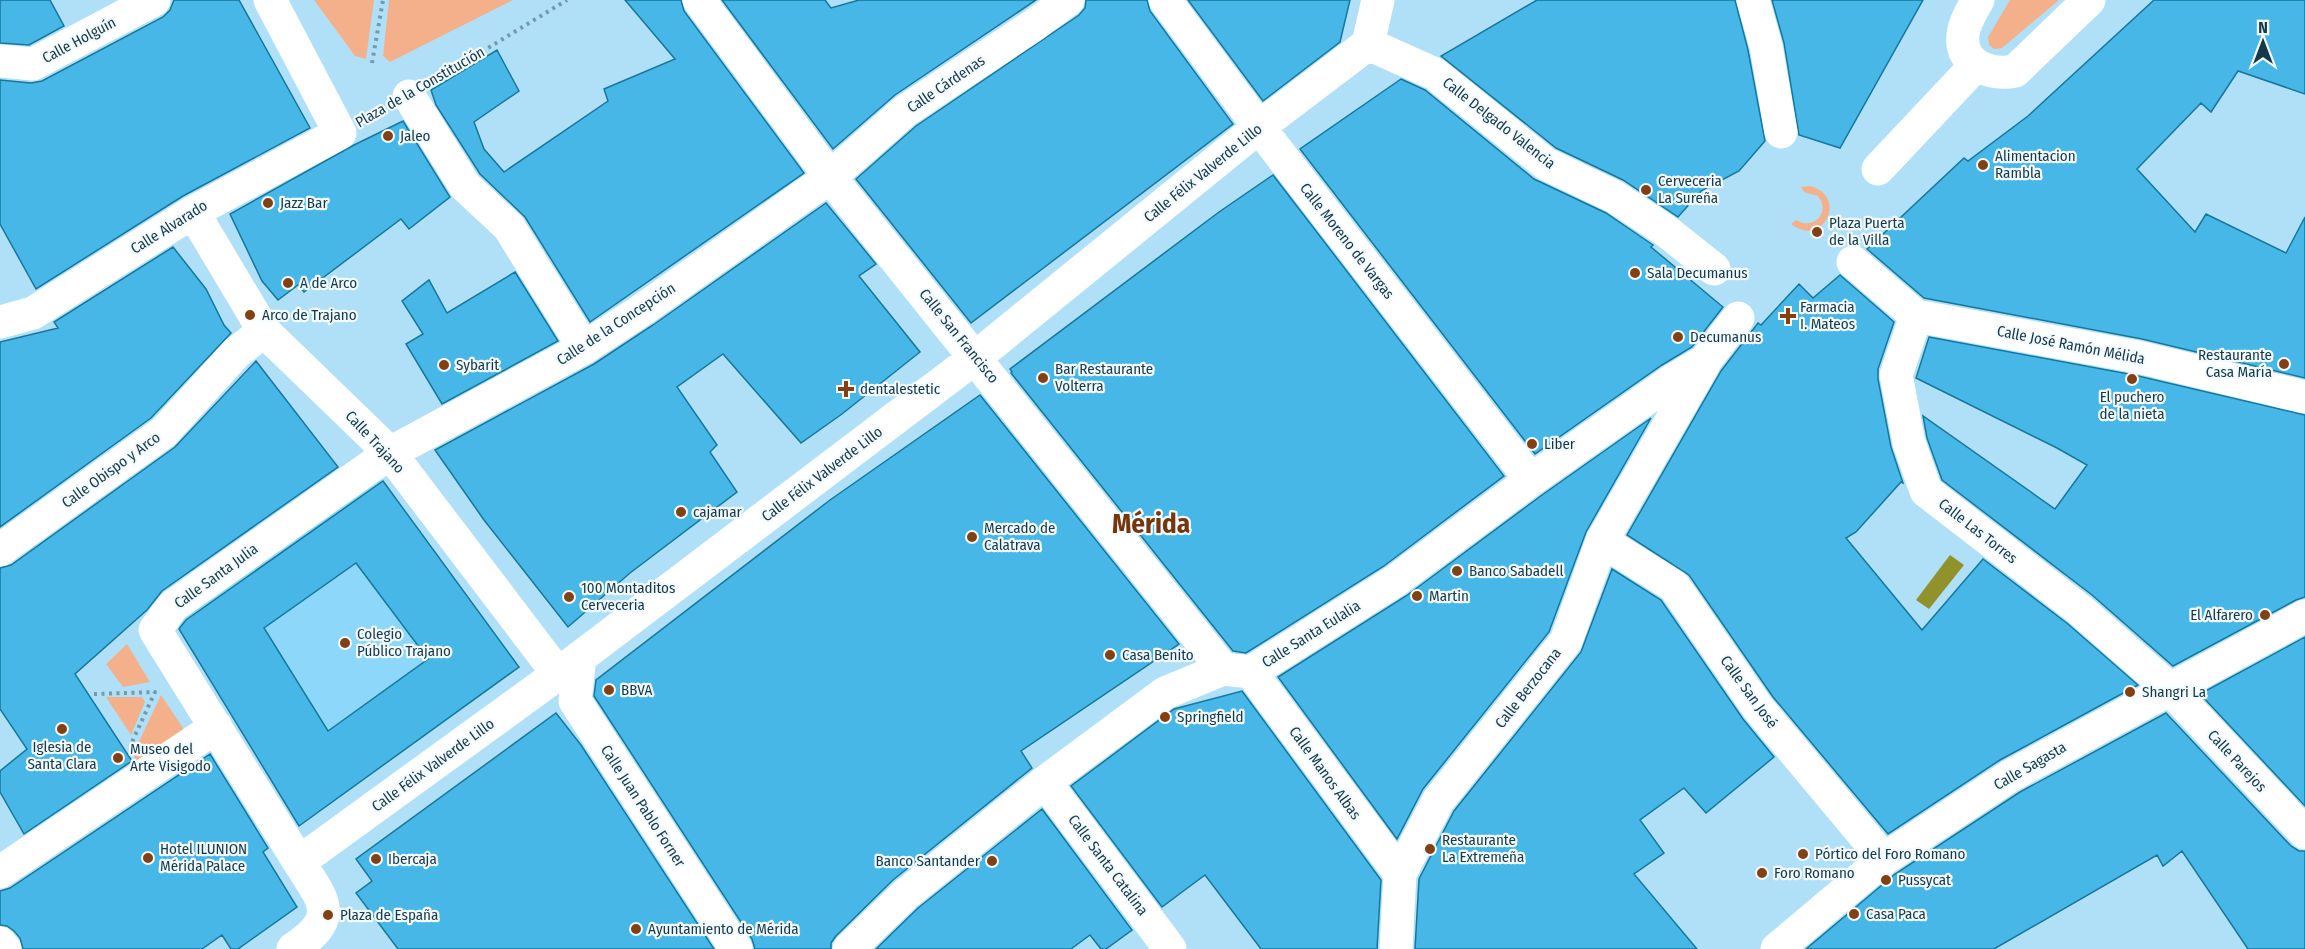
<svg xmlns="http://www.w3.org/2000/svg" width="2305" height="949" viewBox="0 0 2305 949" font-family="'Fira Sans Condensed',sans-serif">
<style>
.built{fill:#8dd7fa}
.green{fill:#f4b08b}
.water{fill:#91922c}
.building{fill:#46b7e7;stroke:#16779b;stroke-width:1.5;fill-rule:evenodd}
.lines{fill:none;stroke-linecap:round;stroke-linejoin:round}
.path{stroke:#709bb0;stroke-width:4;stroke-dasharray:3 4.5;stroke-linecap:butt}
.street{stroke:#fff;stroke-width:33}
.poi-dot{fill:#834012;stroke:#f2fafe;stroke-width:2}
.labels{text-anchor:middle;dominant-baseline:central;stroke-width:4.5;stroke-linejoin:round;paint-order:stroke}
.street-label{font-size:15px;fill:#153949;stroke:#f2fafe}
.poi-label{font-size:15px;fill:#153949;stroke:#f2fafe;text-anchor:start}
.town-label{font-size:27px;font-weight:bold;fill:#74370d;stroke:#f2fafe}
</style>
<rect width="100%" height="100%" fill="#b0e0f8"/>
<path class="built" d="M379,476L519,667L300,825L174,619Z"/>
<path class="green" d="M314,0H374L366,59L355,56Z
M389,0H513L390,62L383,56Z
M2010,0H2059L2002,48L1994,49L1989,45L1988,37Z
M1810,186C1849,196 1823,249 1791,224L1796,220C1813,231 1831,213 1818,196L1804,192L1801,187Z
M127,644L150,682L123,687L106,664Z
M161,695L185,731L137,762L133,754Z
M106,697H142L145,702L131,735Z"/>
<path class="water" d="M1950,555L1964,565L1929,609L1916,600Z"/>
<path class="building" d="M0,0H50L64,26L29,45L0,43Z
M174,0H239L310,128L183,196L36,289L0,224V80L31,83L42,81L163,17L170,10Z
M625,0H681L684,11L804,173L590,322L525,217L480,174L436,105L431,90L497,50L519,91L474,122L484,149L504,172L608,101L604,89L675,59Z
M722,0H825L831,8L859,0H1036L895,95L833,149Z
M1086,0H1147L1150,11L1233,124L971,323L856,179L916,126L1079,15L1085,8Z
M1188,0H1350L1340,42L1263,101Z
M1537,0H1735L1748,50L1765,141L1739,171L1701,191L1678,217L1623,180L1556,148L1441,56Z
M1772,0H1923L1840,148L1799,135L1784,43Z
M2154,0H2305V94L2238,71L2211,112L2201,103L2137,169L2195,232L2206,214L2286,253L2305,217V378L2142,339L1924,298L1867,249L1964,158L1968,161L2028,116Z
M1401,79L1425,90L1534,179L1606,213L1653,245L1651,247L1723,307L1692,347L1662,365L1535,454L1300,149Z
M403,121L450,197L409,229L401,219L304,292L298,285L278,300L262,281L230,214L354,145Z
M1273,175L1504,476L1384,566L1246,653L1233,651L1011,373L1012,372L1010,369L1219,212Z
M826,203L876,264L859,276L920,352L842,414L801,443L723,354L677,387L717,445L710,452L737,492L630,573L568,627L484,520L435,450L594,364L653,325Z
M173,247L206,289L224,325L231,333L151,418L0,527V342L58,328L54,322Z
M515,272L558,341L442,404L406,344L423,334L402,301L429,280L447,313Z
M1840,275L1894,322L1878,369V379L1891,447L1903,483L1901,482L1856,532L1846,538L1922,630L1983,559L2068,624L2138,685L2000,760L1888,834L1773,697L1689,575L1627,535L1721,371L1758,323L1761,325L1799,284L1813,298Z
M1929,337L2134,375L2305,415V597L2296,600L2173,666L2092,595L1942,480L1927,438L1923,416L2055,509L2087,465L2057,448L1916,378Z
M256,361L338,467L162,591L147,610L75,674L132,761L24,834L0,792V771L27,749L0,709V568L11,565L175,447Z
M980,395L1179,644L1021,751L1032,768L893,880L836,936L831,943V949H755L752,939L594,696L596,680L830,500Z
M1651,418L1586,532L1549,632L1423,789L1397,839L1278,677L1406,596L1542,495Z
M383,481L519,667L299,826L179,629L186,620ZM356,563L428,659L328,731L264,628Z
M1612,569L1661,600L1743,719L1774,757L1706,813L1684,788L1640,820L1664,853L1634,874L1697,949H1415L1419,879L1454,811L1581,652Z
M2305,637V806L2200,694Z
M1242,691L1381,880L1377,949H1261L1205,875L1162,907L1071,786L1174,709Z
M556,713L581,745L714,949H398L356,893L372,881L356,859Z
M2166,713L2291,846L2299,851H2305V949H2248L2182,851L2163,866L2157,855L1994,949H1806L1895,874L2020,792Z
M210,754L268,848L263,852L297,907L238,949H231L222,935L202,949H23L20,938L14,931L7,926L0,925V891L10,888Z
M1042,809L1132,930L1106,949H1101L1090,935L1071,949H876L918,908Z"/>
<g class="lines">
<path class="path" d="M372,63L383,0
M437,79L567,0
M94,694L155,692L132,742"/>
<path class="street" d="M699,0L830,177L1223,669
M1165,0L1259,127L1531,480
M1753,0L1766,46L1781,132
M1978,0C1972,10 1964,23 1963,35C1959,65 1991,76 2015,71L2089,0
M1368,44L1435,74L1546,164L1615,197L1666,231L1714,269
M1368,44L1378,0
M0,61L33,64L154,0
M409,96L465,186L509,227L584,348
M1878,169L1976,65
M193,212L264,331L390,453L558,674
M1853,262L1916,316L2138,357L2305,397
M1916,316L1896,375L1909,443L1926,491L2080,610L2170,689L2305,833
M0,322L33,313L193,212L340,133L270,0
M1602,541L1674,586L1758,708L1884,859
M0,550L164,432L237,352L264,331
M580,657L575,701L736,949
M1251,672L1400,874
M1045,782L1170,949
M299,862L155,630L173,606L390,453L584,348L642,310L830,177L905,111L1034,25L1068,0
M0,872L216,727
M0,943L5,949
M293,949C340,917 325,903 299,862L558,674L976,357L1259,127L1368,44
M849,949L906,894L1045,782L1165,693L1223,669L1251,672L1395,581L1531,480L1673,380L1705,361L1738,318
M1396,949L1400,874L1438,801L1566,641L1602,541L1704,364
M1777,949L1884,859L2010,776L2305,616"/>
</g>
<g class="poi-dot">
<circle cx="388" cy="136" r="6"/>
<circle cx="1983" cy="165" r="6"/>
<circle cx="1646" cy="190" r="6"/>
<circle cx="268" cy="203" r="6"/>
<circle cx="1817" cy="232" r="6"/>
<circle cx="1635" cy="273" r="6"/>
<circle cx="288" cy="283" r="6"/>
<circle cx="250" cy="315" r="6"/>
<path d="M1785 307h6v6h6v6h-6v6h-6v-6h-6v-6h6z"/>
<circle cx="1678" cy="337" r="6"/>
<circle cx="2284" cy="364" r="6"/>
<circle cx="444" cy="365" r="6"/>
<circle cx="1043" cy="378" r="6"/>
<circle cx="2132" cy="379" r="6"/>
<path d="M843 380h6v6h6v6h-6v6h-6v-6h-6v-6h6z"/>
<circle cx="1532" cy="444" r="6"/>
<circle cx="681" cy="512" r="6"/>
<circle cx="972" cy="537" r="6"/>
<circle cx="1457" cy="571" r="6"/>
<circle cx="1417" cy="596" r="6"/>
<circle cx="569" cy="597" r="6"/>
<circle cx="2265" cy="615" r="6"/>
<circle cx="345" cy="643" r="6"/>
<circle cx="1110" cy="655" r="6"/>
<circle cx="609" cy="690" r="6"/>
<circle cx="2130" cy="692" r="6"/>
<circle cx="1165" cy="717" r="6"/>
<circle cx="62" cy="729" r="6"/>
<circle cx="118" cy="758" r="6"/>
<circle cx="1430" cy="849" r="6"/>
<circle cx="1803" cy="854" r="6"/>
<circle cx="148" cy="858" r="6"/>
<circle cx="376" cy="859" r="6"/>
<circle cx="992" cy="861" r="6"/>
<circle cx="1762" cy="873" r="6"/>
<circle cx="1886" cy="880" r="6"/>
<circle cx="1854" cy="914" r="6"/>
<circle cx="328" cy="915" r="6"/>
<circle cx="636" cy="929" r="6"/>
</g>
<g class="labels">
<g class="street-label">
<text transform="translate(79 40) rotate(-28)">Calle Holguín</text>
<text transform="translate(946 84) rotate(-34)">Calle Cárdenas</text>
<text transform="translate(420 87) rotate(-30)">Plaza de la Constitución</text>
<text transform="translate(1499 123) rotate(38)">Calle Delgado Valencia</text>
<text transform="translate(1203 173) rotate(-39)">Calle Félix Valverde Lillo</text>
<text transform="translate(169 227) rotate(-32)">Calle Alvarado</text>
<text transform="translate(1347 241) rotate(52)">Calle Moreno de Vargas</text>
<text transform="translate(616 324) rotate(-33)">Calle de la Concepción</text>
<text transform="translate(959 336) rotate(51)">Calle San Francisco</text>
<text transform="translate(2071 345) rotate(11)">Calle José Ramón Mélida</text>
<text transform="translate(375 442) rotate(47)">Calle Trajano</text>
<text transform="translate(111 470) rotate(-36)">Calle Obispo y Arco</text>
<text transform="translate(822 474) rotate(-37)">Calle Félix Valverde Lillo</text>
<text transform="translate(1978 531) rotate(38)">Calle Las Torres</text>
<text transform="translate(216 576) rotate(-36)">Calle Santa Julia</text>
<text transform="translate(1311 634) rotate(-32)">Calle Santa Eulalia</text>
<text transform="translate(1528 688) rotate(-52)">Calle Berzocana</text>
<text transform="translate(1749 692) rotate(54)">Calle San José</text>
<text transform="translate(2237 761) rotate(47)">Calle Parejos</text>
<text transform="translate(433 765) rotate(-36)">Calle Félix Valverde Lillo</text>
<text transform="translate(2030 766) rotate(-30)">Calle Sagasta</text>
<text transform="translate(1325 773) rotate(54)">Calle Manos Albas</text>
<text transform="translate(643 806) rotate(57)">Calle Juan Pablo Forner</text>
<text transform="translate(1108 865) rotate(53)">Calle Santa Catalina</text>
</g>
<g class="poi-label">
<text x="400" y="136">Jaleo</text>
<text x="1995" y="156">Alimentacion<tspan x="1995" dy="17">Rambla</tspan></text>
<text x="1658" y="181">Cerveceria<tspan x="1658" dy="17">La Sureña</tspan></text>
<text x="280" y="203">Jazz Bar</text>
<text x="1829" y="223">Plaza Puerta<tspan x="1829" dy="17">de la Villa</tspan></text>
<text x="1647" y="273">Sala Decumanus</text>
<text x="300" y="283">A de Arco</text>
<text x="1800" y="307">Farmacia<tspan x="1800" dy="17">I. Mateos</tspan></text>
<text x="262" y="315">Arco de Trajano</text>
<text x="1690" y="337">Decumanus</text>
<text x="2272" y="355" text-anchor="end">Restaurante<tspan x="2272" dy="17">Casa María</tspan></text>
<text x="456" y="365">Sybarit</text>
<text x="1055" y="369">Bar Restaurante<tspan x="1055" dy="17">Volterra</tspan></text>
<text x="860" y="389">dentalestetic</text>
<text x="2132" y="397" text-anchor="middle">El puchero<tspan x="2132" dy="17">de la nieta</tspan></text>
<text x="1544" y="444">Liber</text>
<text x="693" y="512">cajamar</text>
<text x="984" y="528">Mercado de<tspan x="984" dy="17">Calatrava</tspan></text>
<text x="1469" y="571">Banco Sabadell</text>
<text x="581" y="588">100 Montaditos<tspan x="581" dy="17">Cerveceria</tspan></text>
<text x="1429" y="596">Martin</text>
<text x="2253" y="615" text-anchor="end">El Alfarero</text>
<text x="357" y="634">Colegio<tspan x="357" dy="17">Público Trajano</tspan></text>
<text x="1122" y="655">Casa Benito</text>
<text x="621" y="690">BBVA</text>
<text x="2142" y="692">Shangri La</text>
<text x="1177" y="717">Springfield</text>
<text x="62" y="747" text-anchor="middle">Iglesia de<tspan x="62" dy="17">Santa Clara</tspan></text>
<text x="130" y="749">Museo del<tspan x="130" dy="17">Arte Visigodo</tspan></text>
<text x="1442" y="840">Restaurante<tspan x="1442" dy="17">La Extremeña</tspan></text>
<text x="160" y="849">Hotel ILUNION<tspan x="160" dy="17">Mérida Palace</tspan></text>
<text x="1815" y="854">Pórtico del Foro Romano</text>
<text x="388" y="859">Ibercaja</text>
<text x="980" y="861" text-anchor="end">Banco Santander</text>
<text x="1774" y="873">Foro Romano</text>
<text x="1898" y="880">Pussycat</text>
<text x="1866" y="914">Casa Paca</text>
<text x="340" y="915">Plaza de España</text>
<text x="648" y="929">Ayuntamiento de Mérida</text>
</g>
<g class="town-label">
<text x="1151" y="524">Mérida</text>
</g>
</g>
<g transform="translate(2263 42)" stroke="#f2fafe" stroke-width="4.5" paint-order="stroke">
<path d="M0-4.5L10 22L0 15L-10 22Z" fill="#153949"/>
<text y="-9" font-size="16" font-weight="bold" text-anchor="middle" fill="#153949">N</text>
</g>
</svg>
